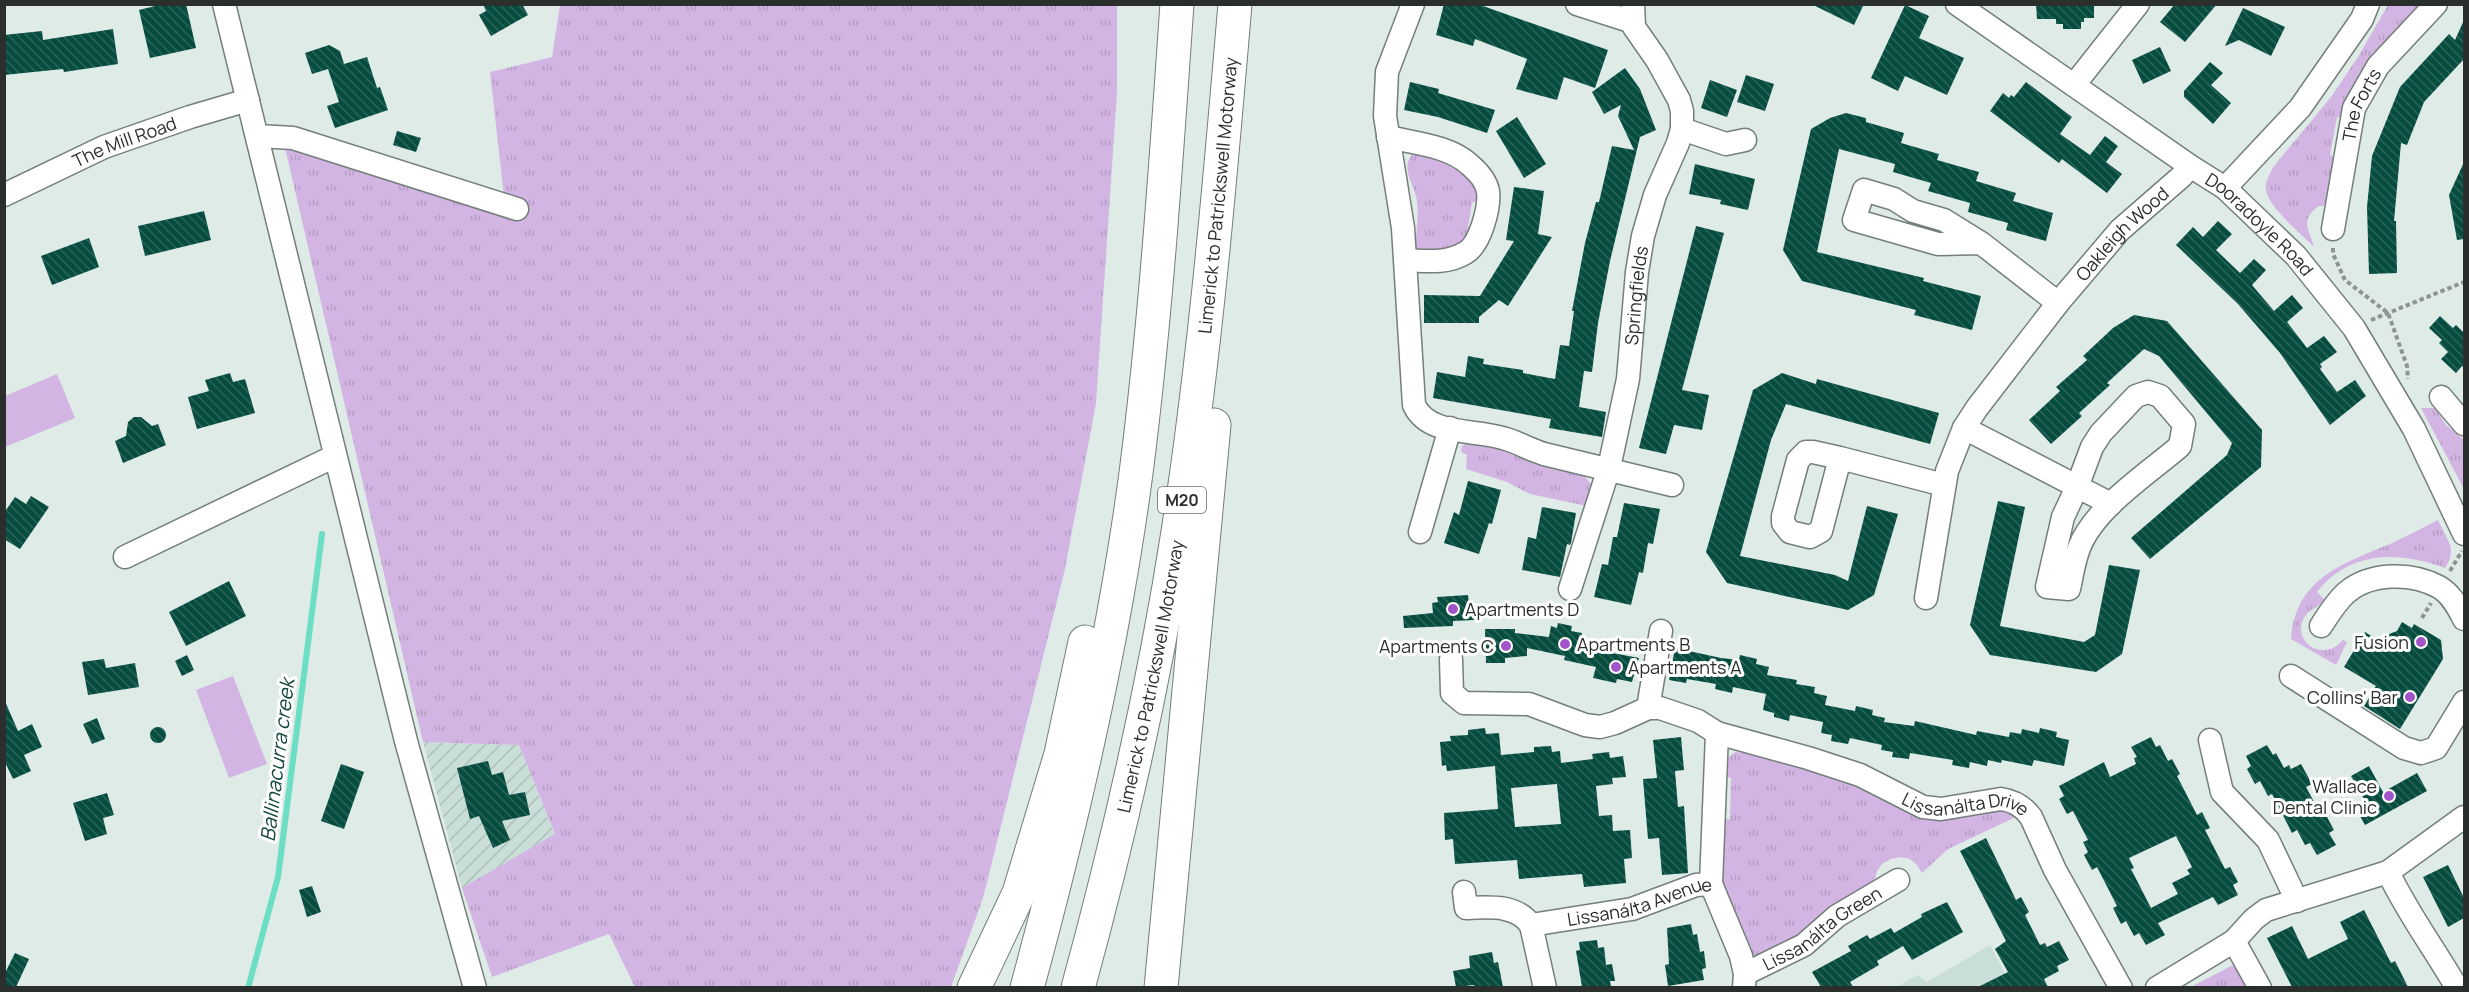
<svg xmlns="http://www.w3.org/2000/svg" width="2469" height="992" viewBox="0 0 2469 992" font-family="Manrope,sans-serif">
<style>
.built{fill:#caded8}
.industrial{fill:url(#industrial-furrows)}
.grass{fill:url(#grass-tufts)}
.garden{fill:#d3b5e4}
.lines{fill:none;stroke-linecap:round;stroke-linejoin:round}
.stream{stroke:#6bdec3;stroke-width:6}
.building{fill:url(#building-back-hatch);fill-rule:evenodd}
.minor-casing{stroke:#747e7b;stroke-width:25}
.highway-casing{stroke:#747e7b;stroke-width:35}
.path{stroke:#8d9593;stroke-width:4;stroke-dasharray:4.5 3;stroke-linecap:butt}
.minor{stroke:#fff;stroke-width:22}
.highway{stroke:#fff;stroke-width:33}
.poi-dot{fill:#a255c8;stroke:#fff;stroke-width:2}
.labels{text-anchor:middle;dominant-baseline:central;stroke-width:6;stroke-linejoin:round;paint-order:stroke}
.shield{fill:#fff;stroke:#6a6d6c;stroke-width:1.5}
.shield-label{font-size:16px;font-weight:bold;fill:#2a2e2d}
.street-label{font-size:18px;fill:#2a2e2d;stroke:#fff}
.poi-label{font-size:18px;fill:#2a2e2d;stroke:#fff;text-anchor:end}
.water-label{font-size:20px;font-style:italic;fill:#13463b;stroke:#fff}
</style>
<defs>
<pattern id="industrial-furrows" width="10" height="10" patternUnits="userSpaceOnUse" patternTransform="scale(1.5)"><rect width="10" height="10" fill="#caded8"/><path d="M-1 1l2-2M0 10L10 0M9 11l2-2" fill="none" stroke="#aebfba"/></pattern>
<pattern id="grass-tufts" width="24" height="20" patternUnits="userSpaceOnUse" patternTransform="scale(1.5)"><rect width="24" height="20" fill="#d3b5e4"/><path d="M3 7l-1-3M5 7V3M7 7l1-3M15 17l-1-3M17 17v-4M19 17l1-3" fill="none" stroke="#b59cc4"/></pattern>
<pattern id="building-back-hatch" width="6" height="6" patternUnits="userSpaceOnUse" patternTransform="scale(1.5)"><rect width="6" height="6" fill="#064d40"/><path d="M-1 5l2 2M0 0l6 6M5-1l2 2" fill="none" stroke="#2b645a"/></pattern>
</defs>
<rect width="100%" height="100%" fill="#dfebe7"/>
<path class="built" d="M1990,945L2012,987L1894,988L1918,975L1927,982Z"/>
<path class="industrial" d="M423,742L519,745L555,835L462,888Z"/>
<path class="grass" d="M560,5H1117V93L1096,403L1065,569L983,898L951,987H635L609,934L492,977L462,888L555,834L519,745L423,742L283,139L504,197L490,72L552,57Z
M2388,5H2426L2343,118L2337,117L2330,155L2336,158L2330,198L2323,206H2319C2299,220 2309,229 2314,247C2302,234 2266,206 2266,188C2265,181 2271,172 2274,166L2331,97L2358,57Z
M1422,153C1448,163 1471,171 1480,199L1472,203L1468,227L1473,233C1455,256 1442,255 1415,250C1416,234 1419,216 1417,201C1415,185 1400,169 1412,155Z
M2421,408H2435L2446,425L2464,440V489Z
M1466,444L1499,449L1534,464L1584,476L1593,486L1587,506L1530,494L1507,482L1466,469L1467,455L1461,452L1462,446Z
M2438,520C2447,540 2458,549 2445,568C2399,551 2350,550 2317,592L2326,601C2320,605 2311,609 2306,615C2288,638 2322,665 2343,640L2347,642L2336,665L2291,639C2296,577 2343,564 2392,543C2407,536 2422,528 2438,520Z
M1735,752C1782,755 1835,774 1878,794C1890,799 1900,809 1914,814L2001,807L2018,816L1948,849L1922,873L1917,865L1910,859L1901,857L1891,859L1882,864L1877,871L1873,885L1808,933L1756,956L1751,953L1720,883L1724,819H1730L1731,778L1724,776L1725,760Z
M2235,965L2251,988H2189L2231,966Z"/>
<path class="garden" d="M57,374L75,418L5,447V396Z
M233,676L267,764L229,778L196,690Z"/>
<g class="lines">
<path class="stream" d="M248,988L278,877L322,534"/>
</g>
<path class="building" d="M163,4H186L196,48L150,58L139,10Z
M483,4H522L528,15L491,36L479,15L486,11Z
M1444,4L1483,6L1608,50L1595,88L1564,77L1557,100L1516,89L1527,59L1475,39L1473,46L1436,35Z
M1811,4H1864L1854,25Z
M2036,4H2094V18H2084V22H2081V29H2063V24H2056V19H2037Z
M2175,4H2217L2185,42L2160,22Z
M1905,5L1929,16L1919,38L1964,58L1947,95L1905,76L1898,91L1871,78Z
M2243,8L2285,27L2271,56L2239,40L2225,46Z
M2464,20V59L2424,102L2407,145L2401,143L2394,221H2396L2397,273L2369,274L2367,207L2372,156L2400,87L2449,34L2455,40Z
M113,29L118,64L64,72L63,69L4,75V35L42,31L43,40Z
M329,45L340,51L344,64L367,57L377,88L380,87L388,110L335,128L327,106L339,102L328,69L312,74L305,53Z
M2160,47L2171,71L2143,84L2132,60Z
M2210,62L2223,73L2211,85L2231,103L2213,124L2184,97V91Z
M1625,68L1640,89L1656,130L1640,137L1610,261L1598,323L1592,372L1584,371L1579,407L1606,412L1602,437L1549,428L1551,419L1433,398L1437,372L1465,377L1468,356L1484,359L1483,364L1523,370V373L1555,379L1560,345L1569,346L1574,311H1572L1585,243L1596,202H1599L1612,146L1634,150L1618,116L1621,105L1604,114L1592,92Z
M1746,75L1774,84L1765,111L1737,102Z
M1710,80L1737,90L1727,117L1701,108Z
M1410,82L1439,89L1438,93L1495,110L1487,133L1438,117L1404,110Z
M2026,82L2072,117L2060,134L2090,155L2105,136L2118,146L2106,162L2122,174L2107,193L2062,159L2059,163L1990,111L2003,93L2009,98L2011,95L2014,97Z
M1846,113L1866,118V122L1904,133L1901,143L1939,154L1937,160L1979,172L1976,181L2016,193L2013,201L2053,213L2046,241L2006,230L2008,223L1968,212L1970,203L1928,191L1931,183L1893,172L1895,164L1839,149L1817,252L1924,278L1923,281L1981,296L1972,330L1914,315L1916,310L1802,281L1783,250L1811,129L1830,118Z
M1517,117L1546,164L1524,178L1496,131Z
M397,131L421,138L416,152L393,145Z
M2464,162V239L2457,240L2449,195Z
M1695,164L1755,179L1748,210L1720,204L1721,200L1689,194Z
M1514,187L1544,191L1538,234L1552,237L1508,306L1499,300L1479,317V323H1424V295L1480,296L1514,241L1506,240Z
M204,211L211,240L145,256L138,226Z
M2218,221L2232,234L2216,250L2240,273L2254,259L2266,270L2252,285L2274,311L2292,295L2303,308L2287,322L2307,348L2324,336L2337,352L2320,364L2322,367L2320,369L2337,392L2355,380L2366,396L2330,425L2280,353L2238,304L2176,245L2193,227L2203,237Z
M1696,226L1724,233L1682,390L1709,395L1702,430L1674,425L1666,454L1639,448Z
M89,238L99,267L52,285L41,256Z
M2134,315L2167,321L2262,430L2261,467L2150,559L2131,538L2227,455L2232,443L2159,356L2144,349L2107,383L2110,385L2079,413L2082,416L2051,444L2029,420L2060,391L2056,387L2087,360L2083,356L2113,328Z
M2440,316L2453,328L2456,325L2464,333V368L2462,366L2456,373L2441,359L2448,352L2439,343L2442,340L2429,328Z
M230,373L233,382L245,379L255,413L197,429L188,397L209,391L205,380Z
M1782,373L1816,384L1817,379L1939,413L1930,444L1786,404L1771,440L1740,556L1835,575L1848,581L1867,506L1898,514L1874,595L1848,610L1727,583L1706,552L1753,390Z
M134,417H141L152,426L158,424L166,445L123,463L115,441L126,436L128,422Z
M1468,481L1501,490L1492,524L1489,523L1479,554L1444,543L1454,512L1459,515Z
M31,496L49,507L20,549L4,539V513L15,497L26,504Z
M1998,501L2025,507L2000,626L2084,642L2095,635L2109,565L2140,570L2122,654L2096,672L1990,655L1970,625Z
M1624,503L1660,509L1653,544L1648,543L1643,573L1639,572L1631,605L1594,597L1602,564L1608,565L1613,537H1617Z
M1542,507L1576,513L1571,543L1570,545L1567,544L1560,577L1522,570L1528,537L1536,539Z
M229,581L246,616L186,646L169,612Z
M1468,595L1469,605L1473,604L1474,620L1453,621V626L1404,628L1403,616L1433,613L1432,603L1438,602L1437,597Z
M2402,622L2412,628L2414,624L2441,640L2443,659L2400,729L2364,706L2376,686L2344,667L2365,632L2376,639L2397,631Z
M1558,623L1572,626L1571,631L1582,633L1581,638L1588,640L1586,648L1639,658L1632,682L1617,679L1616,683L1593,678L1596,667L1564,660L1565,656L1527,648V656L1505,658V663H1486L1485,629H1515V633L1549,637L1551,626L1557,628Z
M1675,648L1721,658L1739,660L1740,655L1757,659L1756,664L1769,667L1767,675L1797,680L1796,684L1815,687L1814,693L1827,696L1825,705L1855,711L1856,706L1873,710L1872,715L1885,718L1884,722L1914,726L1915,721L1976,735L1977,731L2009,737L2010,732L2021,734L2022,729L2039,733L2040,728L2057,732L2056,737L2069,740L2064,766L2034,760L2032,766L2002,760L2001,763L1988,760L1987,766L1970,762L1969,768L1952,765L1953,760L1910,753L1909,759L1892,757L1893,752L1881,750L1882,745L1850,738L1848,744L1831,741L1832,735L1821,733L1823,722L1790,715L1789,721L1774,717V713L1763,710L1766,694L1733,687L1732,693L1715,689L1716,684L1687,679L1686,683L1669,680Z
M187,655L194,670L182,676L175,661Z
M104,659L106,668L135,663L139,687L88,695L82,662Z
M4,699L18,731L32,724L42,747L24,755L31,771L13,779L4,760Z
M97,718L105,739L92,744L83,724Z
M150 735a8 8 0 1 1 16 0a8 8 0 1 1-16 0Z
M1485,728L1486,734L1499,733L1501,755L1534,752V747L1551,746L1552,752L1560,751L1561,763L1593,759L1592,754L1609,752L1610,758L1623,756L1626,777L1612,778L1613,784L1596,786L1599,816L1612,815L1613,831L1630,830L1632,858L1624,859L1626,883L1584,887L1582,874L1519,879L1517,860L1455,864L1453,839L1445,840L1444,813L1498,809L1495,766L1447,771L1446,765L1442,766L1440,742L1451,741L1450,736L1468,735V730ZM1557,784L1561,824L1515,827L1511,788Z
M1681,737L1684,770L1675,771L1678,807L1684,806L1688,873L1662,875L1659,838L1648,839L1643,779L1657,778L1653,740Z
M2151,737L2156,747L2160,745L2168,761L2172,759L2180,774L2177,776L2197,815L2202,812L2210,828L2205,830L2225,869L2230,867L2238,882L2233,885L2238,895L2218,905L2213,897L2158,923L2165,935L2146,945L2139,933L2134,936L2126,921L2121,924L2113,908L2117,906L2097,867L2092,870L2084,855L2088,852L2083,842L2088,840L2073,811L2067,814L2059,799L2064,796L2059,786L2104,762L2110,777L2136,764L2134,758L2137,757L2131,747ZM2176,836L2192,867L2187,870L2190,874L2172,883L2178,894L2151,908L2131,869L2134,868L2129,858Z
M2267,745L2273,755L2276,753L2284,768L2289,765L2291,769L2301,764L2312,784L2306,787L2322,817L2326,815L2334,830L2329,833L2336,845L2317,855L2310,843L2305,845L2297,830L2292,833L2272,794L2268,796L2260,781L2255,784L2247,769L2251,766L2246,756Z
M488,761L492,775L503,772L509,795L525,792L530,815L502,821L510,840L493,848L479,816L470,819L457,768Z
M341,764L364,772L344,829L321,821Z
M2369,766L2383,792L2417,773L2427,791L2365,825L2355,807L2365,801L2351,776Z
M107,793L114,815L103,818L107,834L85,841L73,803Z
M1986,838L2016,900L2021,897L2029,912L2025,915L2040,945L2045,943L2047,947L2059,941L2069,960L2057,966L2059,971L2044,979L2048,987H1978L2008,972L1995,949L2006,941L1960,851Z
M2448,865L2464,898V918L2448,927L2423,877Z
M312,886L321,912L307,917L299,890Z
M1947,902L1963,932L1912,960L1903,946L1877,961L1879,965L1850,982L1853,987H1821L1812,972L1851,951L1848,946L1867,935L1870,939L1891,928L1894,933L1922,917L1921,914Z
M2364,910L2391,963L2395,961L2408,987H2292L2267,938L2292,926L2308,959L2348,939L2340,922Z
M1691,924L1693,935L1697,934L1700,952L1704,951L1706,968L1702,969L1704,980L1668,986L1665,965L1669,964L1667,928Z
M1597,940L1598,948L1604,947L1606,965L1612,964L1615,981H1610L1611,987H1582L1576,951L1580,950L1579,942Z
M1492,952L1494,963L1498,962L1503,987H1475L1474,985L1456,987L1453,971L1470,968L1469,956Z
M15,953L29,959L16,987H4V975Z"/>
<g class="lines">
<g class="minor-casing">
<g id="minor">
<path d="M224,4L406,741L475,988"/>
<path d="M1413,4L1387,72L1385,116L1403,228L1414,405C1429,438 1480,428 1509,440C1521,444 1531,450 1544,454L1672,485"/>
<path d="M1577,4L1633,22"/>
<path id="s1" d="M1957,4L2190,166L2225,188L2296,256L2354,328L2414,429L2464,534"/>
<path d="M2074,85L2138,4"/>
<path d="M1682,129L1726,144L1745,140"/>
<path d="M258,136L293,138L517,209"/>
<path d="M1388,137C1414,143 1450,146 1470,165C1477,171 1486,181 1488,191C1490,208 1480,245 1465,253C1447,264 1426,261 1406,260"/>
<path d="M2225,188L2300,108L2362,19L2368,4"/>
<path id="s2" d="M4,195L104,147L190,117L248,100"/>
<path id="s3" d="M2333,229L2354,108L2378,66L2436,4"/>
<path d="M1981,243L1938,244L1854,220L1864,190L1894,199L1913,211L1944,220L1981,243L2058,303"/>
<path d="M2148,392L2160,396L2184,424L2180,446C2149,473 2094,508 2079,548C2074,561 2072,575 2069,589L2047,587L2063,517L2077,487L2092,447L2101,433L2136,396Z"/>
<path d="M2441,397L2464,424"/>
<path d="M1964,428L2111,504"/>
<path d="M1840,458L1821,531L1810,537L1790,532L1783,523V516L1798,460L1806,452H1813L1840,458L1944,485"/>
<path d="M1420,532L1450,428"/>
<path d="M125,557L335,456"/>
<path id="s4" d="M1570,589L1609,468L1628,379L1637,272L1643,236L1655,195L1678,143L1682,129V111L1679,100L1657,60L1634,27L1633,4"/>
<path id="s5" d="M1926,598L1947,471L1964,428L1977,408L2058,303L2120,230L2182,176L2190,166"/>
<path d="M2321,626C2328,615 2336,602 2346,593C2370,572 2412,572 2439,587C2451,594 2458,607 2464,619"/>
<path id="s6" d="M1451,659L1452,693L1464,703L1529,704L1585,725L1600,727L1615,723L1648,708H1660L1698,721L1717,733L1808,758L1860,775L1923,807L1941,809L2001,799C2014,801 2023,806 2031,817L2055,870L2121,988"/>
<path d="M2291,676L2404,748L2421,753L2436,748L2464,702"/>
<path d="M1648,708L1661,631"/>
<path d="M1717,733L1711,884L1741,956L1745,974L1744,988"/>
<path d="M2210,740L2222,792L2268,840L2297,901"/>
<path d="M2388,872C2408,914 2434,948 2457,988"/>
<path id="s7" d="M1464,892L1466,908C1489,907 1516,904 1531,925L1632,909L1696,885L1711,884"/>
<path d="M1531,925L1545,988"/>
<path d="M2234,941L2260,988"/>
<path id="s8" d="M1745,974L1804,945L1837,916L1898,880"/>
<path d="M2157,988L2234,941L2254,919L2266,910L2388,872L2464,817"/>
</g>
</g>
<g class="highway-casing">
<g id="highway">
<path d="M974,988L1019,893L1061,754L1085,642"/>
<path d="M1027,988C1073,819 1113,647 1136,473C1156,318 1166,161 1177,4"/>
<path id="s9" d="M1078,988C1119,838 1154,686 1178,532C1205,357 1220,181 1235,4"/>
<path d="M1161,988L1214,425"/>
</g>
</g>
<path class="path" d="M2333,248V254L2345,280L2388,313L2407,366L2408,379
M2371,320L2464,282
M2450,571L2462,551
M2422,618L2431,603"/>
<use href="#minor" class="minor"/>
<use href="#highway" class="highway"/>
</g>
<g class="poi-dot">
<circle cx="1453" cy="609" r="6"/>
<circle cx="2421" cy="642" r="6"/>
<circle cx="1565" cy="644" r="6"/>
<circle cx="1506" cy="646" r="6"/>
<circle cx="1616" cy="667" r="6"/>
<circle cx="2410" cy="697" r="6"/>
<circle cx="2389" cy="796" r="6"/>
</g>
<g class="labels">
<rect class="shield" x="1158" y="487" width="48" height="26" rx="4.5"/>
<g class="shield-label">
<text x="1182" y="500">M20</text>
</g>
<g class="street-label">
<text stroke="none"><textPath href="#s3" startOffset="128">The Forts</textPath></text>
<text stroke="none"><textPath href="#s2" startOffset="132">The Mill Road</textPath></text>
<text stroke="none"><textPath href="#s9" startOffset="806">Limerick to Patrickswell Motorway</textPath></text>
<text stroke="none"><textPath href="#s1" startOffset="375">Dooradoyle Road</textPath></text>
<text stroke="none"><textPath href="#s5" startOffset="426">Oakleigh Wood</textPath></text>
<text stroke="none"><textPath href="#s4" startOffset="302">Springfields</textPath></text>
<text stroke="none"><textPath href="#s9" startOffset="320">Limerick to Patrickswell Motorway</textPath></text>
<text stroke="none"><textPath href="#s6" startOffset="579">Lissanálta Drive</textPath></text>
<text stroke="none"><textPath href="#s7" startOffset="198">Lissanálta Avenue</textPath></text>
<text stroke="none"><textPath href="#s8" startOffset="90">Lissanálta Green</textPath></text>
</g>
<g class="poi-label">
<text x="1465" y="609" text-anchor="start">Apartments D</text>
<text x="2409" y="642">Fusion</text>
<text x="1577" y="644" text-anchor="start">Apartments B</text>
<text x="1494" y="646">Apartments C</text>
<text x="1628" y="667" text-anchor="start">Apartments A</text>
<text x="2398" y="697">Collins' Bar</text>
<text x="2377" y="786">Wallace<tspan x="2377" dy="21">Dental Clinic</tspan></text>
</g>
<g class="water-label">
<text transform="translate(277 760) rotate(-83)">Ballinacurra creek</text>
</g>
</g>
<rect width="2469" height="992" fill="none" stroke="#2a2e2d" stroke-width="12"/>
</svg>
